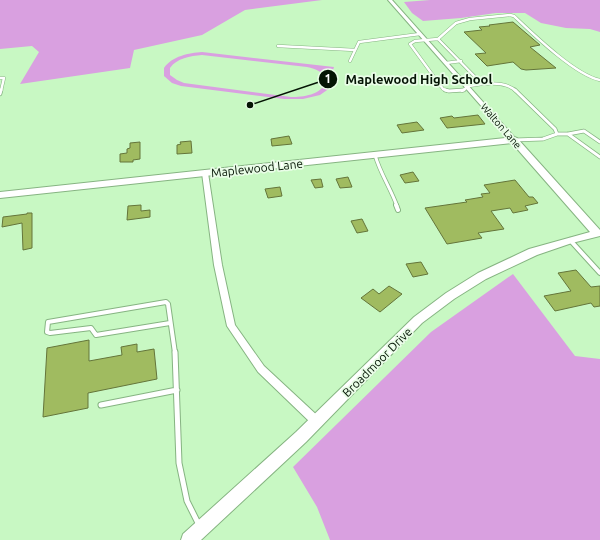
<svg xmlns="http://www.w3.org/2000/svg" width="600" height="540" viewBox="0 0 600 540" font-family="Ubuntu,sans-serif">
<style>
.green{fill:#d9a0e0;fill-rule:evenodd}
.building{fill:#a0bb60;stroke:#64753a}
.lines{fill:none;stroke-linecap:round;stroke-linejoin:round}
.lane-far3-casing{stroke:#86b482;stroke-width:3.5}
.lane-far2-casing{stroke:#86b482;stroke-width:4.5}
.lane-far1-casing{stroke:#86b482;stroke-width:6}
.lane-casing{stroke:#86b482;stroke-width:7}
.street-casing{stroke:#86b482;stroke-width:2}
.secondary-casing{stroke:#86b482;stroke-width:2}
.lane-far3{stroke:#fff;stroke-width:2.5}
.lane-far2{stroke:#fff;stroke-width:3}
.lane-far1{stroke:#fff;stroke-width:4}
.lane{stroke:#fff;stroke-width:5}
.street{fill:#fff;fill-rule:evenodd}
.secondary{fill:#fff;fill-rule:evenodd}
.labels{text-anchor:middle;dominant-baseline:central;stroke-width:3.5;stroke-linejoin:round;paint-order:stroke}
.far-street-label{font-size:10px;fill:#041404;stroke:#e9fde7}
.street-label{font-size:12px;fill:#041404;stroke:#e9fde7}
.leader{fill:none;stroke:#041404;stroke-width:1.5}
.callout-dot{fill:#041404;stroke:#e9fde7;stroke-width:1.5}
.mark-label{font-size:12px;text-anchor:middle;font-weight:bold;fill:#fff}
.callout-label{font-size:13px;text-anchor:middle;font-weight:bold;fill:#041404;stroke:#e9fde7;stroke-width:3.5;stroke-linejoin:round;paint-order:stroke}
</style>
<rect width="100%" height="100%" fill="#c8f8c3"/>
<path class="green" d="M0,0H322L245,10L202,35L134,50L130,68L20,84L39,52L32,46L0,49Z
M430,0H600V32L590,29L566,28L541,23L525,13H496L461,18L423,21L412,13L404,2Z
M202,52L334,67L333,70L324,69L330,74L333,79L330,88L320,95L303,99H284L181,86L172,83L164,76V68C172,56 189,53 202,52ZM202,55L307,67C316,69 325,72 326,82C321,95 303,97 291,97L184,83L177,80L170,75V68C177,58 190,56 202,55Z
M513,274L575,356L600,359V540H330L317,507L293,467L431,332Z"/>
<path class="building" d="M513,22L540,45L530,47L556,68L526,70L521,69L513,62L487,66L475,54L486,53L464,32L482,30L479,27L490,26L489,25Z
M478,115L485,124L447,128L440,118L452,116L454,118Z
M417,122L424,130L402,133L397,125Z
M289,136L292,144L272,146L271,139Z
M191,141L192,153L177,154V145L181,144L180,142Z
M140,142V159L133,160V162H120V154L127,153V149L130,148V143Z
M413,172L419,181L405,183L400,175Z
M348,177L352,187L340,188L336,179Z
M321,179L323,187L315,188L311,180Z
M515,180L529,197H533L538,203L525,206L528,210L513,213L510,208L491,211L504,229L478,233L482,238L447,244L425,208L467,202L465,200L483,197L481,194L490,193L484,185Z
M280,187L282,196L268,198L265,189Z
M141,205V211L150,210V217L127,220L128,206Z
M27,213H32V248L23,250L22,223L2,227L3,217L27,214Z
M362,219L368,231L357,233L351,221Z
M421,262L428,274L413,277L406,264Z
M576,270L591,287L600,286V306L594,307L591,303L555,311L544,296L571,291L558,273Z
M389,286L402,294L380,312L361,298L373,289L379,294Z
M89,340V361L122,355L121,347L137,344V352L154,349L157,379L88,393V408L43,417L47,348Z"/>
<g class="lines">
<g class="lane-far3-casing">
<path id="lane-far3" d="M438,39L456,23L470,19L510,15L514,16C533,34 575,75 600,80
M278,46L355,50
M350,61L359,42L420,34
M446,63L461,61
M0,78H4L1,91
M482,84C493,83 508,83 516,91
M448,91L443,89L410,44L415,41L438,39L482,84
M462,91L469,86L482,84"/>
</g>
<g class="lane-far2-casing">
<path id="lane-far2" d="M445,90L449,91L464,90
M0,94L1,90
M557,134H568L584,131L600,142
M568,134L600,157
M514,140L543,139L557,134L555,129L515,90
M375,155C380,173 390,187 397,206"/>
</g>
<g class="lane-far1-casing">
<path id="lane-far1" d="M396,205L398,210
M570,240L600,273
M170,323L96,335L91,328L50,333L47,332L48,322L166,302L168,304L175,353"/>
</g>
<g class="lane-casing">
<path id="lane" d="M175,352L179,463L187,501L199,525
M101,405L177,390"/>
</g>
<g class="street-casing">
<path id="street" d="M388,0H392L516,139V141H512Z
M205,171L208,173L222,265L235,325L264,366L320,418L321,421L320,424L316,425L312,424L258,372L227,326L214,265L202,173Z"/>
</g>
<g class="secondary-casing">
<path id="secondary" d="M514,137L517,138L600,230V236L572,243L537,255L486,279L454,299L422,323L306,442L201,540H181L183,534L296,432L414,317L446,293L478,273L529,249L590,232L512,143L0,198V192Z"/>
</g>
<use href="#lane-far3" class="lane-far3"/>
<use href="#lane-far2" class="lane-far2"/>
<use href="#lane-far1" class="lane-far1"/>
<use href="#lane" class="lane"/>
<use href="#street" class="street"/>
<use href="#secondary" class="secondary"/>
</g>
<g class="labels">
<g class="far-street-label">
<text transform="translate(501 126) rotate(49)">Walton Lane</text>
</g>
<g class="street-label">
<text transform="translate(257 168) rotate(-6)">Maplewood Lane</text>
<text transform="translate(377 362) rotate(-45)">Broadmoor Drive</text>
</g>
</g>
<path class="leader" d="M250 105L328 79"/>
<g class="callout-dot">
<circle cx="250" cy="105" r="4"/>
<circle cx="328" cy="79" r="10"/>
</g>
<g class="mark-label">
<text x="328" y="83">1</text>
</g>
<g class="callout-label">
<text x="419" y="84">Maplewood High School</text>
</g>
</svg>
